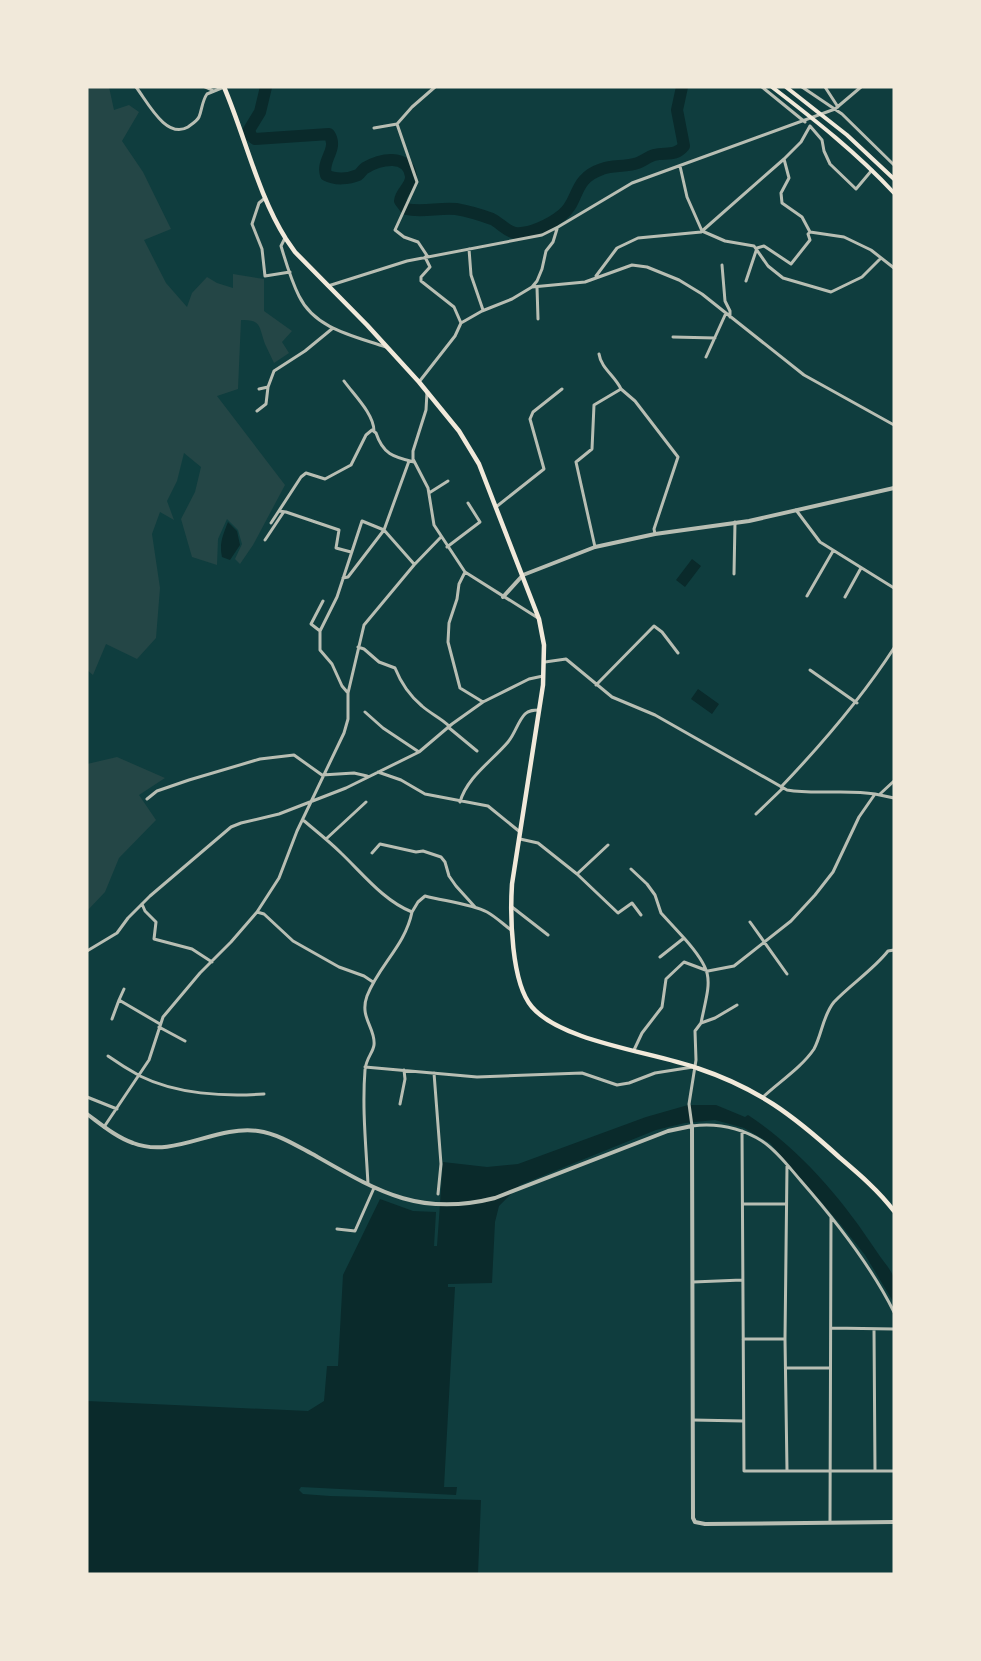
<svg xmlns="http://www.w3.org/2000/svg" width="981" height="1661" viewBox="0 0 981 1661" font-family="'Exo 2',sans-serif">
<style>
.green{fill:#244646}
.water{fill:#0a2a2b}
.lines{fill:none;stroke-linecap:round;stroke-linejoin:round}
.river{stroke:#0a2a2b;stroke-width:12}
.minor{stroke:#b8beb3;stroke-width:3}
.tertiary{stroke:#b8beb3;stroke-width:4}
.secondary{stroke:#f1e9da;stroke-width:4}
.primary{stroke:#f1e9da;stroke-width:4.5}
</style>
<rect width="100%" height="100%" fill="#0f3d3e"/>
<path class="green" d="M87,87H109L114,110L129,105L139,112L122,141L143,172L171,229L144,240L166,283L187,307L192,293L207,277L217,283L233,288V274L264,279V311L292,331L282,342L289,353L274,363C271,357 268,350 265,344C259,328 262,319 241,320L238,389L217,396L285,485L253,545L240,564L235,559L242,544L238,530L227,519L218,539L217,565L192,557L181,519L195,492L201,467L184,453L177,481L167,501L174,520L160,512L152,534L160,588L156,638L137,659L106,644L93,675L87,670Z
M117,757L165,778L139,795L156,820L119,858L105,892L87,911V764Z"/>
<path class="water" d="M228,522L237,531L240,545L230,560L222,557C219,543 223,535 228,522Z
M692,559L701,566L685,587L676,580Z
M698,689L719,704L712,714L691,699Z
M688,1105H716L745,1117L748,1115C800,1149 843,1200 877,1252C882,1260 892,1270 894,1279C896,1286 894,1296 894,1303L865,1255L841,1225L770,1143L744,1128L715,1120L685,1123L656,1130L520,1185L499,1206L495,1222L492,1283L448,1284V1287H455L444,1487H457L456,1495L301,1487L299,1490L303,1494L330,1496L481,1500L478,1574H87V1401L308,1411L324,1401L327,1366H338L343,1275L380,1199L413,1211L436,1212L434,1246H437L443,1162L487,1167L518,1164L646,1117Z"/>
<g class="lines">
<path class="river" d="M266,87L260,112L249,130L251,136L255,139L329,134C339,149 321,160 326,175C335,180 349,179 358,175C362,172 361,171 365,168C380,159 408,153 411,176C412,186 401,191 400,201L406,209C423,213 440,207 456,209C468,211 481,215 492,219C500,223 506,231 515,233C529,235 551,224 562,215C580,201 572,179 602,169C612,165 623,167 634,164C641,163 647,157 654,155C666,152 675,157 684,146L677,110L682,87"/>
<path class="minor" d="M136,87C147,101 166,140 188,127C192,124 197,121 199,117C202,110 202,101 207,94L224,87
M205,87L214,91
M762,87L805,122
M802,87L842,114L894,165
M825,87L838,107
M397,124L412,107L435,87
M810,126L822,140L824,151L830,164L856,189L872,170
M374,128L397,124L417,182L395,230L404,237L418,242L428,257
M784,159L789,178L781,193L782,203L802,217L810,232L844,237L871,250L894,268
M680,166L687,197L702,231L725,241L754,246L768,266L783,278L831,292L862,277L881,258
M265,198L259,203L252,224L262,249L265,276L290,272
M285,238L281,246C286,263 291,280 299,296C315,329 354,336 386,347
M469,249L471,275L483,310
M425,257L430,267L421,277V281L454,307L461,323
M722,265L725,301L730,311V317
M596,276L617,248L638,238L701,232L784,159L801,142L810,126
M746,281L757,248L764,246L791,264L810,240L808,234L810,232
M328,286L407,261L542,235L558,227L632,183L835,109L861,87
M532,287L585,282L632,265L647,267L679,280L702,294L804,375L894,425
M537,287L538,319
M673,337L715,338
M706,357L726,313
M344,381C354,395 374,414 374,431
M419,382L455,336L461,323L482,311L512,299L532,287L537,281L542,269L546,251L553,242L557,229
M259,389L268,387L274,371L305,351L333,328
M621,389L635,401L678,457L654,529L655,534
M427,392L426,410L413,451V459L428,488L434,525L465,572L538,618
M257,411L266,404L268,387
M429,493L448,481
M496,507L544,469L530,419L533,412L562,389
M796,510L820,542L894,588
M279,511L286,512L339,530L336,548L351,552
M271,523L301,477L306,473L325,479L351,465L366,435L372,430L376,433C383,454 393,457 414,462
M265,540L283,513
M447,547L480,522L468,503
M595,547L576,462L592,449L594,405L621,389C615,376 601,368 599,354
M465,572L459,584L457,599L449,623L448,642L460,688L483,702
M734,574L735,522
M343,578L348,577L384,530L409,461
M807,596L833,551
M845,597L861,568
M323,601L311,624L320,631V650L332,664L342,686L348,693
M320,631L337,597L362,521L384,530L414,564
M358,647L364,649L379,662L395,668C401,683 410,696 422,706C431,714 441,718 449,726
M545,662L566,659L612,697L655,715L787,790C816,795 846,789 875,794
M810,670L857,703
M596,685L654,626L662,632L678,653
M365,712L383,728L419,752
M448,727L477,751
M378,772L401,780L425,794L488,806L520,832
M781,787C823,743 861,699 894,648
M880,794L894,781
M147,799L157,791L189,780L260,759L294,755L322,775L354,773L367,776
M460,802C467,777 492,761 508,742C515,734 518,721 525,714C529,710 534,710 539,710
M756,814L783,788
M303,820C316,831 329,841 341,853C363,874 384,901 412,912C405,946 379,965 367,996C359,1018 376,1028 374,1045C373,1053 366,1058 365,1070C362,1108 366,1146 368,1184
M326,839L366,802
M520,839L538,843L577,874L618,913L632,903L641,915
M372,853L380,844L416,852L423,851L441,857L445,862L449,876L456,886L475,907
M631,869L647,884L655,895L661,913L684,938
M577,874L608,845
M142,904L145,911L156,922L154,939L192,949L212,962
M512,907L548,935
M257,912L279,878L297,831L344,733L348,719V693L364,625L414,565L441,537
M412,912L418,902L425,896C444,901 471,904 487,912C496,917 503,924 511,930
M750,922L787,974
M87,951L117,933L128,918L150,896L231,827L241,823L279,814L346,788L419,752L452,724L483,702L529,679L543,676
M660,957L684,938C716,974 710,979 701,1023
M124,989L119,1000L160,1024
M737,1005L715,1018L701,1023L695,1031L696,1060L689,1104L692,1126C716,1123 741,1128 762,1141C777,1151 789,1167 801,1181C836,1221 870,1264 894,1312
M112,1019L119,1000
M159,1027L185,1041
M634,1050L642,1033L662,1007L666,979L684,962L708,971L734,966L791,921L815,895L833,872L859,817L875,794L894,798
M108,1056C118,1063 129,1070 140,1076C176,1094 224,1097 264,1094
M365,1067L477,1077L582,1073L617,1085L629,1083L655,1073L693,1067
M434,1073L441,1164L438,1194
M87,1097L117,1109
M763,1097C779,1082 802,1067 814,1049C822,1034 823,1015 834,1002C851,984 873,970 888,951L894,950
M400,1104L405,1079L404,1070
M104,1127L149,1060L163,1017L200,973L231,942L257,912L264,914L293,941L339,967L364,976L373,982
M742,1131L744,1471H894
M743,1204H785
M337,1229L355,1231L374,1188
M693,1282L742,1280
M831,1328L894,1329
M874,1329L875,1471
M743,1339H785
M786,1368H830
M693,1420L743,1421
M787,1470L785,1339L787,1166
M830,1521L831,1217"/>
<path class="tertiary" d="M503,597L523,575L595,547L655,534L749,521L894,488
M87,1114C102,1125 116,1137 133,1143C174,1159 215,1125 258,1131C279,1134 297,1146 316,1156C379,1192 420,1217 495,1198L668,1131L692,1126L693,1518L695,1522L705,1524L894,1522"/>
<path class="secondary" d="M772,87C815,120 857,153 894,193
M786,87L847,135L894,179"/>
<path class="primary" d="M224,87C245,136 258,195 286,239L295,252L367,325L419,382L459,431L479,464L539,619L544,645L543,685L512,884C510,915 511,983 532,1007C562,1042 653,1052 697,1068C757,1088 793,1115 839,1157C859,1174 878,1190 894,1211"/>
</g>
<rect width="981" height="1661" fill="none" stroke="#f1e9da" stroke-width="177"/>
</svg>
